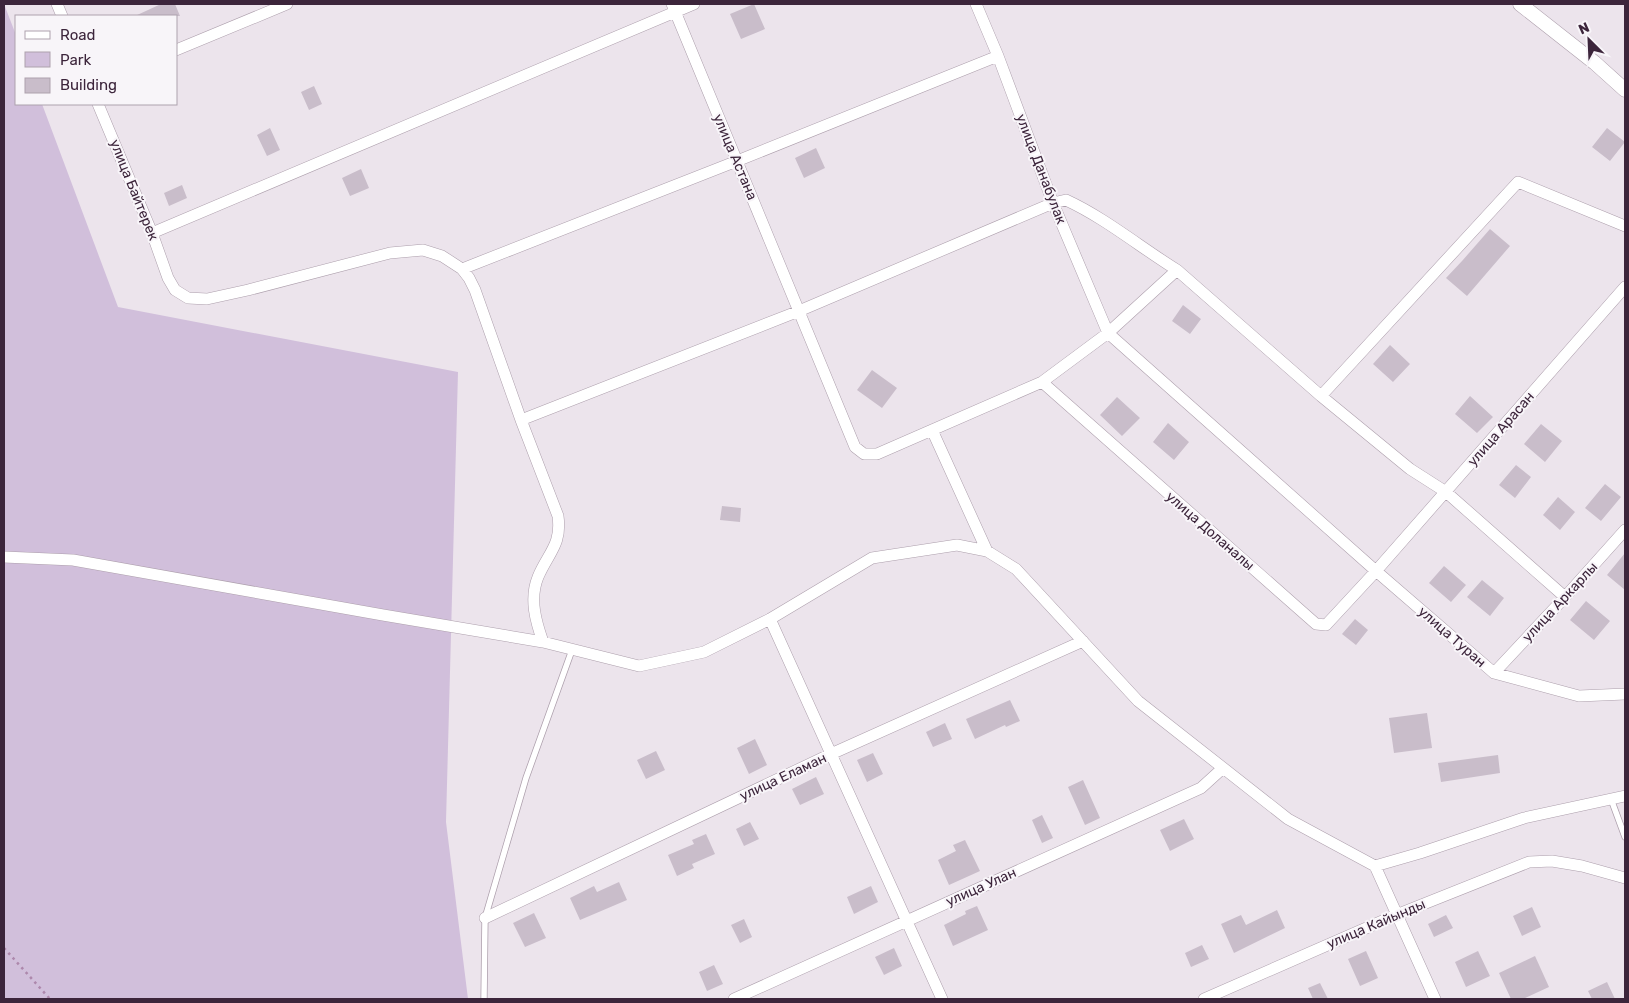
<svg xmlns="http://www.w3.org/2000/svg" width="1629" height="1003" viewBox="0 0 1629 1003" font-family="Rubik,sans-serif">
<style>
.green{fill:#d1bfdb}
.building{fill:#c9bdca}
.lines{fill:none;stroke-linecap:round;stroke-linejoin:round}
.service-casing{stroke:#ad9fac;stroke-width:7}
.minor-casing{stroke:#ad9fac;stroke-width:12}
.tertiary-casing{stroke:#ad9fac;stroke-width:15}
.path{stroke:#ad88ac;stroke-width:2.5;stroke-dasharray:2.5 4;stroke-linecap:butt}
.service{stroke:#fff;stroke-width:5.5}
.minor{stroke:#fff;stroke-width:11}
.tertiary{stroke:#fff;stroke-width:14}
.labels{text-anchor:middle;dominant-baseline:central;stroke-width:4;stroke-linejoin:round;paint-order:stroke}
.street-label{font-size:14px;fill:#3c253b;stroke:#f8f5f9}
</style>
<rect width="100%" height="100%" fill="#ece4ec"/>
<path class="green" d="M4,4L16,35V104H42L118,307L458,372L446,822L468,999H4Z"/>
<path class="building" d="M161,4H175L180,16H135Z
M754,4L765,29L741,39L730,14Z
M314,86L322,104L309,110L301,92Z
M270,128L280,150L267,156L257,135Z
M1607,128L1625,142L1610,161L1592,147Z
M816,148L825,168L804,178L795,158Z
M361,169L369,188L350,196L342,178Z
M182,185L187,198L169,206L164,193Z
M1490,229L1510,246L1467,296L1446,278L1462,261Z
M1183,305L1201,319L1190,334L1172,321Z
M1390,345L1410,364L1393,382L1373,364Z
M872,370L897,388L882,408L857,390Z
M1470,396L1493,417L1477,433L1455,414Z
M1117,397L1140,418L1122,436L1100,415Z
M1168,423L1189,442L1174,460L1153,442Z
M1541,424L1562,441L1545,462L1524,444Z
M1516,465L1531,477L1515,498L1499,485Z
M1605,484L1621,497L1601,521L1585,508Z
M1558,497L1575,512L1560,530L1543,515Z
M722,506L741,508L740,522L720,520Z
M1625,553V590L1607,575Z
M1444,566L1466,585L1451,602L1429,583Z
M1482,580L1504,598L1490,616L1467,597Z
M1586,601L1610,621L1594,640L1570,620Z
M1355,619L1368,630L1356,645L1342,634Z
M1010,700L1020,721L1006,727L1005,725L975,739L966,719Z
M1427,713L1432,748L1394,753L1389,718Z
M945,723L952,739L933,747L926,732Z
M755,739L767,765L749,774L737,748Z
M656,751L665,770L646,779L637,760Z
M873,753L883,774L867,782L857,760Z
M1498,755L1500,773L1441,782L1438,763Z
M816,777L824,794L800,805L792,789Z
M1083,780L1100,818L1085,825L1068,787Z
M1042,815L1053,838L1042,843L1032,820Z
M1184,819L1194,839L1170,851L1160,830Z
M750,822L759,839L744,846L736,829Z
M706,834L715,854L692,864L694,868L677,876L668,855L694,844L692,840Z
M965,840L980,871L949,885L938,860L956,851L953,845Z
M619,882L627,900L580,920L570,898L594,886L597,892Z
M871,886L878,902L854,914L847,897Z
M977,906L988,930L953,946L944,925L966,914L965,911Z
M1532,907L1541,927L1522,936L1513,916Z
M1277,910L1285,928L1234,953L1221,924L1241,915L1246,925Z
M534,913L546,938L525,947L513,923Z
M1446,915L1453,928L1434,937L1428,924Z
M744,919L752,937L740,943L731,925Z
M1202,945L1209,959L1191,967L1185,953Z
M894,948L902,966L884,975L875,957Z
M1366,951L1378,978L1360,986L1348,959Z
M1478,951L1490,976L1466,987L1455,962Z
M1535,956L1549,987L1523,999H1511L1499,973Z
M714,965L723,984L707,991L699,972Z
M1607,982L1615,999H1592L1588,991Z
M1320,983L1328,999H1313L1308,988Z"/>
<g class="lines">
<g class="service-casing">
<path id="service" d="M1611,799L1625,837
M484,999L485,918L526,778L572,650"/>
</g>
<g class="minor-casing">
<path id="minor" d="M57,4L62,16
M672,4L855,447L864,454H877L1042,382L1108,333L1177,270L1321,396L1410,469L1446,492L1565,597
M976,4L998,56L1053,203L1108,333L1376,571L1494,673L1579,696L1625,694
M176,50L287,4
M98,104L152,233L168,278L175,290L188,298L207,299L248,290L390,253L423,250L442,256L462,269L469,278L475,290L521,420L558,516C562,545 548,553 538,577C529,599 536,622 543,642
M152,233L694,4
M462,269L737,161L998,56
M1042,382L1316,624L1326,625L1376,571L1625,287
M1321,396L1518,182L1625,226
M521,420L799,311L1053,203L1066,200C1105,218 1140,247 1177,270
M932,430L987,551
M4,557L73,560L383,615L543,642L639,666L704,652L770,619L872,558L957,545L987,551L1016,569L1138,701L1288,819L1375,866L1420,853L1524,818L1625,796
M770,619L942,999
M1494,673L1565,597L1625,530
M1375,866L1435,999
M485,918L831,754L1083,641
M734,999L1201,788L1223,768
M1204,999L1396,915L1529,862L1552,861L1582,866L1625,878"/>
</g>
<g class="tertiary-casing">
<path id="tertiary" d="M1520,4L1595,63L1625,90"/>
</g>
<path class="path" d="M4,948L50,999"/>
<use href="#service" class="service"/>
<use href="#minor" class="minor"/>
<use href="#tertiary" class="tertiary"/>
</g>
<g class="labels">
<g class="street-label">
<text transform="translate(735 157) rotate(67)">улица Астана</text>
<text transform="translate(1041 169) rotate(69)">улица Данабулак</text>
<text transform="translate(134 190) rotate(68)">улица Байтерек</text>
<text transform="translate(1501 429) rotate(-49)">улица Арасан</text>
<text transform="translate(1210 531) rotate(41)">улица Доланалы</text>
<text transform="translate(1560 602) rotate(-47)">улица Аркарлы</text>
<text transform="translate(1452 637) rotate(41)">улица Туран</text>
<text transform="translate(783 777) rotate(-25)">улица Еламан</text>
<text transform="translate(981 887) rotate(-24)">улица Улан</text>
<text transform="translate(1376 924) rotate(-23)">улица Кайынды</text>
</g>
</g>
<rect width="1629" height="1003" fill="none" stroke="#3c253b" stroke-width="10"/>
<rect x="15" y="15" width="162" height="90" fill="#f8f5f9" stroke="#ada2ad"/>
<rect x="25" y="31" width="25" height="8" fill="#ffffff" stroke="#ada2ad"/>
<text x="60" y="40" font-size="15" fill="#3c253b">Road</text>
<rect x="25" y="52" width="25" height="15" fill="#d1bfdb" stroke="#ada2ad"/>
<text x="60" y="65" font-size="15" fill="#3c253b">Park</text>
<rect x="25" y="78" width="25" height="15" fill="#c9bdca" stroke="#ada2ad"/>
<text x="60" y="90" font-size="15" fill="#3c253b">Building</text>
<g transform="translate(1589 40) rotate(336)" stroke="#f8f5f9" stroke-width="4" paint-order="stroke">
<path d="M0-4L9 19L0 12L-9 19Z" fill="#3c253b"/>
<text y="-8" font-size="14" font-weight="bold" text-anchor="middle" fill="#3c253b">N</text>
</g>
</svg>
